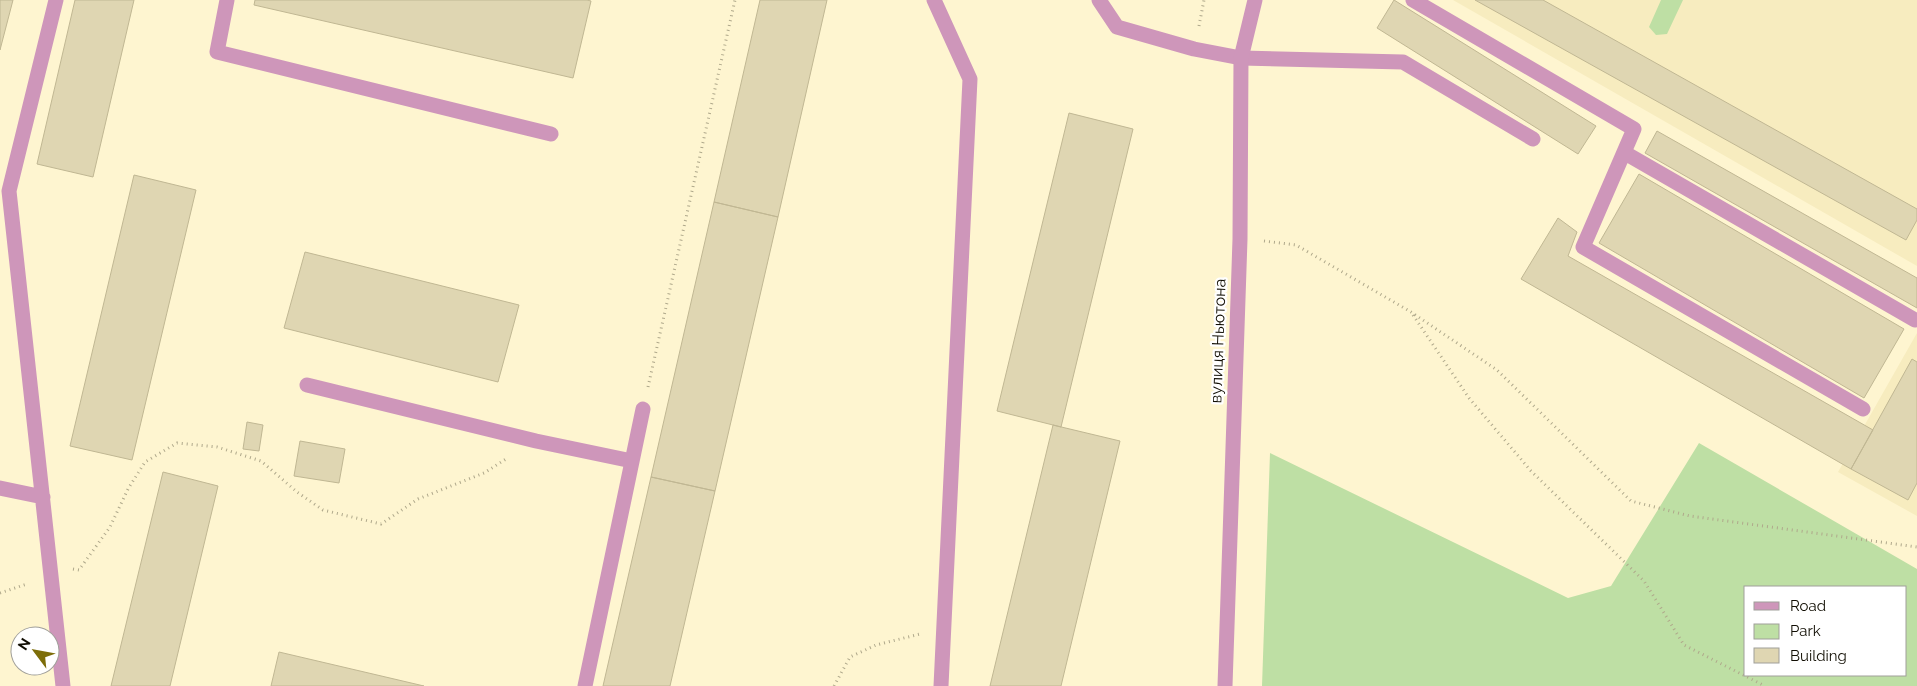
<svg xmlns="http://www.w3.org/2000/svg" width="1917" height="686" viewBox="0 0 1917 686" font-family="Raleway,sans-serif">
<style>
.built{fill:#f7ecbf}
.green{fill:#bedfa4;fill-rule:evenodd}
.building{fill:#dfd6b2;stroke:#c0b793}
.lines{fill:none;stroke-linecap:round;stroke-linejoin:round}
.path{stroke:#afa88b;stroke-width:3;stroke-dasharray:1 4;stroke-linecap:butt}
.service{stroke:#ce96ba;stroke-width:15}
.tertiary{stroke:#ce96ba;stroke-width:15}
.labels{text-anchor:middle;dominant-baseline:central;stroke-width:4.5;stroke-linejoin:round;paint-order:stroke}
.street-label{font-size:16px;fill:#110e03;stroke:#fff}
</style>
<rect width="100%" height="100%" fill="#fef5d0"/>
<path class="built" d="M1453,0H1917V266Z
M1917,333V516L1838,472Z"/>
<path class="green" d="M1661,0H1683L1667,34L1656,35L1649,27Z
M1699,443L1917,569V686H1262L1270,453L1568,598L1611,586ZM1746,587H1906V675H1746Z"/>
<path class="building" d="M0,0H13L0,50Z
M75,0H134L93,177L37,164Z
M255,0H587L591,1L573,78L254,5Z
M760,0H827L778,217L714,202Z
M1394,0L1596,126L1578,154L1377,28Z
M1475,0H1543L1917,209V220L1906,240Z
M1069,113L1133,129L1061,427L997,411Z
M1657,131L1917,278V308L1645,153Z
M1639,174L1904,329L1864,398L1599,243Z
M134,175L196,190L132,460L70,446Z
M714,202L778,217L715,491L651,477Z
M1558,218L1577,232L1568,256L1873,430L1851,469L1521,279Z
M305,252L519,305L498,382L284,328Z
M1912,359L1917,362V483L1908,500L1851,469Z
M247,422L263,425L259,451L243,449Z
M1053,425L1120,441L1061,686H990Z
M300,441L345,449L339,483L294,476Z
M163,472L218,486L170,686H111Z
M651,477L715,491L670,686H603Z
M279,652L424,686H271Z"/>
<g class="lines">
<path class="path" d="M1199,26L1204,0
M1264,241L1296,245L1411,312L1497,370L1631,501L1690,516L1917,547
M1413,315L1469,398L1531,471L1644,581L1684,645L1765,686
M648,387L735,0
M73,569L79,570L110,527L128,489L145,462L177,443L217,447L261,461L297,492L323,510L381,524L418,499L484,473L506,459
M0,593L27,584
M834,686L850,657L876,645L920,634"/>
<path class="service" d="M56,0L9,191L63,686
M227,0L217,52L551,134
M934,0L970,79L941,686
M1099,0L1117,27L1194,49L1241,58L1403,62L1533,139
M1413,0L1634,129L1583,247L1863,409
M1625,153L1915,320
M307,385L536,441L632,461
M0,488L43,497
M585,686L643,409"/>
<path class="tertiary" d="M1225,686L1240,239L1241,58L1255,0"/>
</g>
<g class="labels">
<g class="street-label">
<text transform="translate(1218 341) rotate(-88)">вулиця Ньютона</text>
</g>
</g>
<rect x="1744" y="586" width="162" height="90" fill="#ffffff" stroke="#a09f9a"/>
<rect x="1754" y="602" width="25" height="8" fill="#ce96ba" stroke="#a09f9a"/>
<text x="1790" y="611" font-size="15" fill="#110e03">Road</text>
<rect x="1754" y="624" width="25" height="15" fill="#bedfa4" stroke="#a09f9a"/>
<text x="1790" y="636" font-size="15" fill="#110e03">Park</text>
<rect x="1754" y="648" width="25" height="15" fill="#dfd6b2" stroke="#a09f9a"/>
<text x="1790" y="661" font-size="15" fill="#110e03">Building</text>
<g transform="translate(35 651) rotate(302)"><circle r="24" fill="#ffffff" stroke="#a09f9a"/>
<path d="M0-4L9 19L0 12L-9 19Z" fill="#7d6d09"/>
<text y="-8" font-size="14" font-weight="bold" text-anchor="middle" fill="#110e03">N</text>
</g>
</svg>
